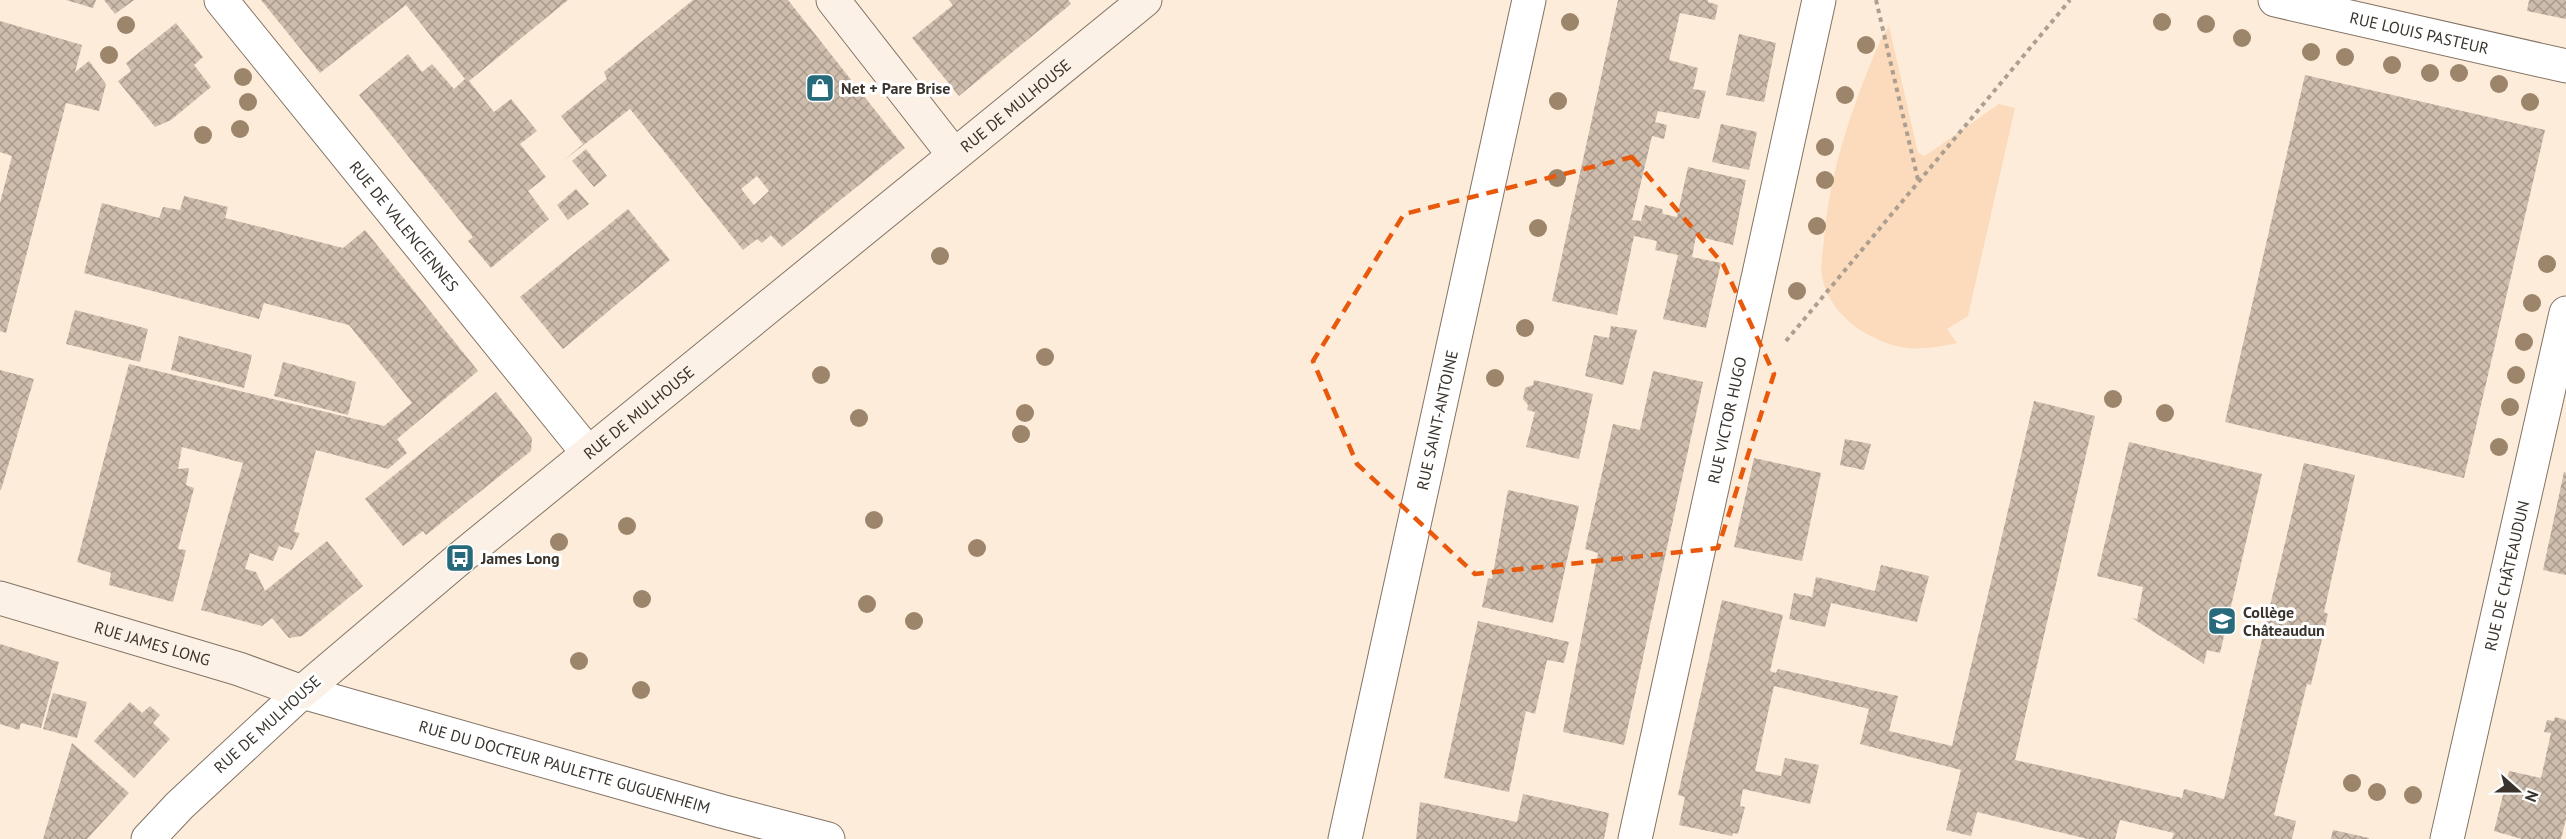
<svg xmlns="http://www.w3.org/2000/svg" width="2566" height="839" viewBox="0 0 2566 839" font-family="'PT Sans',sans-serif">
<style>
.green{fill:#fbdbbb}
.building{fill:url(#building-cross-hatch);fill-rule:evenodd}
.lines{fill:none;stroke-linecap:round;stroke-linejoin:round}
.street-casing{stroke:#837364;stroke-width:35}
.secondary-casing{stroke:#837364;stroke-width:35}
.path{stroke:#ac9f92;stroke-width:4;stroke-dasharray:4.5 4.5;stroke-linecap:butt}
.street{stroke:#fff;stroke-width:33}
.secondary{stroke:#fbf1e6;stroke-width:33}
.tree{fill:#9c856a}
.marked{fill:none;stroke:#e8590c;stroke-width:4.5;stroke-dasharray:12 8;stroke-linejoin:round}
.labels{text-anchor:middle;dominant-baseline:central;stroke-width:6;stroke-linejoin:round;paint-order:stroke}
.street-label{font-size:16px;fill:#39332c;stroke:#fff}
.poi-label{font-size:16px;font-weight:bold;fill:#39332c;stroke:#fff;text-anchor:start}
</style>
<defs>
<pattern id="building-cross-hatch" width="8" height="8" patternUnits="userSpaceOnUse" patternTransform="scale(1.5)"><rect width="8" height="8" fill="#cebdac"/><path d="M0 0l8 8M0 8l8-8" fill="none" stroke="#a89a8c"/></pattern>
</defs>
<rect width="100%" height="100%" fill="#fdecda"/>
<path class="green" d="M1889,26L1918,153L1925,156L1999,104L2015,108L1968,316L1947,329L1957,343C1919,351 1899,352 1865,333C1845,321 1826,301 1822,276C1820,266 1823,251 1824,240C1830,168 1853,104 1881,39Z"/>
<path class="building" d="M66,0H96L93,8Z
M104,0H134L115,14Z
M261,0H568L469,81L494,112L511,99L537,131L520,144L546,177L528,191L549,219L491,268L468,241L473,237L359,95L408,54L422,72L432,64L454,89L465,79L406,5L320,73Z
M693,0H788L905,148L782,247L771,235L762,243L757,239L743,250L630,109L563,161L583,144L561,116L607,79L604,72ZM757,176L769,191L754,205L741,189Z
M949,0H1068L1071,4L959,96L912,38L953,5Z
M1618,0H1708V2L1718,5L1715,20L1680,13L1669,60L1698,68L1693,89L1706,91L1699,119L1658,111L1655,122L1667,125L1664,139L1652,136L1632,220L1641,221L1645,205L1662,209L1663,214L1677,217L1688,167L1746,180L1733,245L1696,236L1692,257L1721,263L1706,328L1663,319L1678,255L1655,250L1657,241L1634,236L1617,315L1552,301Z
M2529,0H2566V19L2527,11Z
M0,21L82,45L75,72L89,61L106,84L99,111L66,103L6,333L0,331V203L12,156L0,152Z
M176,23L203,57L194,65L211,87L171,120L155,127L118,81L131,71L126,63Z
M1739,34L1776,43L1764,102L1726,95Z
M2305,75L2545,130L2464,478L2225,422Z
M1721,124L1757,132L1749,170L1712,162Z
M586,149L607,176L594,187L572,161Z
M576,189L589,204L568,220L557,205Z
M184,196L228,207L225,218L343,248L365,230L478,371L397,439L407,453L388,469L316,450L294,532L300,533L292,550L279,546L273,561L250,553L245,569L256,572L265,591L327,541L363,586L302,636L289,638L272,618L262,626L201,610L243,463L182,447L178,469L189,468L186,485L194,488L178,549L186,550L173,602L109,585L111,573L77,562L129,364L384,426L412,403L349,325L264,303L259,319L84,273L102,203L159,218L163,207L180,210Z
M628,209L670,260L563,349L520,297Z
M75,310L148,329L140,362L66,344Z
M1611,326L1637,330L1623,385L1585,376L1594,335L1609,338Z
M179,336L252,355L244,388L171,370Z
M283,362L356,382L348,415L274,396Z
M0,370L34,379L1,490H0Z
M1653,371L1703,382L1624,745L1563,732L1598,553L1585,549L1613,424L1640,430Z
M1534,380L1593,394L1579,459L1526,447L1535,412L1527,410L1528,405L1523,399L1525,388L1533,385Z
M496,392L532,438L531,451L426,535L423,531L403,546L365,499Z
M2034,401L2095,416L2015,760L2182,798L2184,789L2224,799L2304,463L2355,475L2324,612L2328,614L2311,685L2307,684L2274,815L2296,821L2292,839H2172L2174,833L2120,820L2115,839H2088L1977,812L1971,836L1946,830L1961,770L1860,744L1869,709L1774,686L1755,771L1781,776L1785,758L1819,765L1810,804L1743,789L1740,806L1745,807L1738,834L1733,833L1732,836L1679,825L1685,797L1678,795L1722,600L1783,615L1770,671L1776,673L1778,669L1898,696L1889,731L1952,746Z
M1845,439L1871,444L1864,470L1840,465Z
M2129,442L2262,474L2220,653L2207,650L2204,664L2132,618L2137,619L2143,587L2097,576Z
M1754,458L1821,473L1802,561L1734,547Z
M2564,472L2566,473V575L2543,570Z
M1508,490L1579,506L1553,623L1482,607L1488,578L1492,579Z
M1881,565L1929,576L1917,622L1831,603L1825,627L1789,619L1794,593L1812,597L1816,577L1875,591Z
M1478,621L1569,642L1564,663L1547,660L1535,714L1526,711L1509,792L1444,778Z
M0,644L59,662L41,728L21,723L19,730L0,724Z
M53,693L87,702L77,738L43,729Z
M130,702L142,713L150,706L160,715L153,723L170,739L134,778L94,741Z
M2555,717L2566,720V819L2561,839H2522L2494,831L2509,771L2541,778L2551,733L2544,732L2547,720L2554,721Z
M72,743L129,793L87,839H43Z
M1523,794L1609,813L1604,839H1416L1420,802L1517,822Z
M2333,830L2369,838V839H2331Z"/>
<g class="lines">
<g class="street-casing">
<g id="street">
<path id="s1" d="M221,0L588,453"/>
<path id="s2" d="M2275,0L2566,66"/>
<path id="s3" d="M148,839L180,805L302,692L721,811L828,839"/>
<path id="s4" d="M1345,839L1529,0"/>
<path id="s5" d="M1635,839L1819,0"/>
<path id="s6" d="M2447,839L2566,313"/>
</g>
</g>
<g class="secondary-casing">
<g id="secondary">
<path d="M833,0L954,155"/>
<path id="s7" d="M0,598L239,669L302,692L460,558L1145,0"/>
</g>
</g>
<path class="path" d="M1876,0L1918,180
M1786,341L2070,0"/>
<use href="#street" class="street"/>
<use href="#secondary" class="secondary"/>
</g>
<g class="tree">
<circle cx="1570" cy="22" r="9"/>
<circle cx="2162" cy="22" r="9"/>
<circle cx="2206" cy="24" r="9"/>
<circle cx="126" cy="25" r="9"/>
<circle cx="2242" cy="38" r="9"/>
<circle cx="1866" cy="45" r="9"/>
<circle cx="2311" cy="52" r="9"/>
<circle cx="109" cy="55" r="9"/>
<circle cx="2345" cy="57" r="9"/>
<circle cx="2392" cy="65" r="9"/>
<circle cx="2430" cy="73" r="9"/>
<circle cx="2459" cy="73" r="9"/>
<circle cx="243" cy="77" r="9"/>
<circle cx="2499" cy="84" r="9"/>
<circle cx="1845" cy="95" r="9"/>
<circle cx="1558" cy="101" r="9"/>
<circle cx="248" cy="102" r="9"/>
<circle cx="2530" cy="102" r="9"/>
<circle cx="240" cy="129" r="9"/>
<circle cx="203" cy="135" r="9"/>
<circle cx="1825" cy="147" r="9"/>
<circle cx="1557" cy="178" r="9"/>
<circle cx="1825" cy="180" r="9"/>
<circle cx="1817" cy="226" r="9"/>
<circle cx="1538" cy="228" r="9"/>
<circle cx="940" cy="256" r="9"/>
<circle cx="2547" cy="264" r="9"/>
<circle cx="1797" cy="291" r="9"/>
<circle cx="2532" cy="303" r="9"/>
<circle cx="1525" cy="328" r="9"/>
<circle cx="2524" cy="342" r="9"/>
<circle cx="1045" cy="357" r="9"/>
<circle cx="821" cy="375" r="9"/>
<circle cx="2516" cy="375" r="9"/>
<circle cx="1495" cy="378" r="9"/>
<circle cx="2113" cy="399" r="9"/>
<circle cx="2510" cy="407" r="9"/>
<circle cx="1025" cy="413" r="9"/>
<circle cx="2165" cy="413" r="9"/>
<circle cx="859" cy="418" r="9"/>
<circle cx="1021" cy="434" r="9"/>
<circle cx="2499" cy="447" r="9"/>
<circle cx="874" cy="520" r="9"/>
<circle cx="627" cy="526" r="9"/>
<circle cx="559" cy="542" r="9"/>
<circle cx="977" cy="548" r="9"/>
<circle cx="642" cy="599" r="9"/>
<circle cx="867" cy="604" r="9"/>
<circle cx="914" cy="621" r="9"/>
<circle cx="579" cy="661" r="9"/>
<circle cx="641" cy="690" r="9"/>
<circle cx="2352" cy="783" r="9"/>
<circle cx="2377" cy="792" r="9"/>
<circle cx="2413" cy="795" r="9"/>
</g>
<path class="marked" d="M1632,157L1723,264L1774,374L1718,548L1475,574L1357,464L1313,361L1404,214Z"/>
<defs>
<g id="shop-square" transform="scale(1.5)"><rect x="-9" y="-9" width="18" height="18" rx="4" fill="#266a7b" stroke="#fff"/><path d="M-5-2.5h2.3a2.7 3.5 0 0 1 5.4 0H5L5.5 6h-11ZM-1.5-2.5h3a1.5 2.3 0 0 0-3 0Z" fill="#fff"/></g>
<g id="bus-square" transform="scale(1.5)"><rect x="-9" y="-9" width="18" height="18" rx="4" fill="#266a7b" stroke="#fff"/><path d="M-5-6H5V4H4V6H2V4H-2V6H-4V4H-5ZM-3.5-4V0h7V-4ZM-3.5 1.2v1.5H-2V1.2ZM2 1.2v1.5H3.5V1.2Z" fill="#fff"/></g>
<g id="school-square" transform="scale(1.5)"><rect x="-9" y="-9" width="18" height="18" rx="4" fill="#266a7b" stroke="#fff"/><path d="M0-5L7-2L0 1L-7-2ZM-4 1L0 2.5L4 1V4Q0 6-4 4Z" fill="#fff"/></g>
</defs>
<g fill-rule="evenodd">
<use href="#shop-square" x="820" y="88"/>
<use href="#bus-square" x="460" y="558"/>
<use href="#school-square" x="2222" y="621"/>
</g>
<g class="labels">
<g class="street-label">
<text stroke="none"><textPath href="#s2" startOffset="148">RUE LOUIS PASTEUR</textPath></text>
<text stroke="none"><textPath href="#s7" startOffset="1240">RUE DE MULHOUSE</textPath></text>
<text stroke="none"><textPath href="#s1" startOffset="291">RUE DE VALENCIENNES</textPath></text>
<text stroke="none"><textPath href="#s7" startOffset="754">RUE DE MULHOUSE</textPath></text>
<text stroke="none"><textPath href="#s4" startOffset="429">RUE SAINT-ANTOINE</textPath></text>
<text stroke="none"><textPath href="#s5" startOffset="429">RUE VICTOR HUGO</textPath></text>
<text stroke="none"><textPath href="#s6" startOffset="270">RUE DE CHÂTEAUDUN</textPath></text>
<text stroke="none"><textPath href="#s7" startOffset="159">RUE JAMES LONG</textPath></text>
<text transform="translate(267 724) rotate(-42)">RUE DE MULHOUSE</text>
<text stroke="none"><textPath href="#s3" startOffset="486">RUE DU DOCTEUR PAULETTE GUGUENHEIM</textPath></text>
</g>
<g class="poi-label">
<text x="841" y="88">Net + Pare Brise</text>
<text x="481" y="558">James Long</text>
<text x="2243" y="612">Collège<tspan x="2243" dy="18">Châteaudun</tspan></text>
</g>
</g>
<g transform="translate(2518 791) rotate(111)" stroke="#ffffff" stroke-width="4.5" paint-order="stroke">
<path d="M0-4.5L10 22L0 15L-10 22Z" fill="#39332c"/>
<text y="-9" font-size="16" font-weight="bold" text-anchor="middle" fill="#39332c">N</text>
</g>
</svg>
